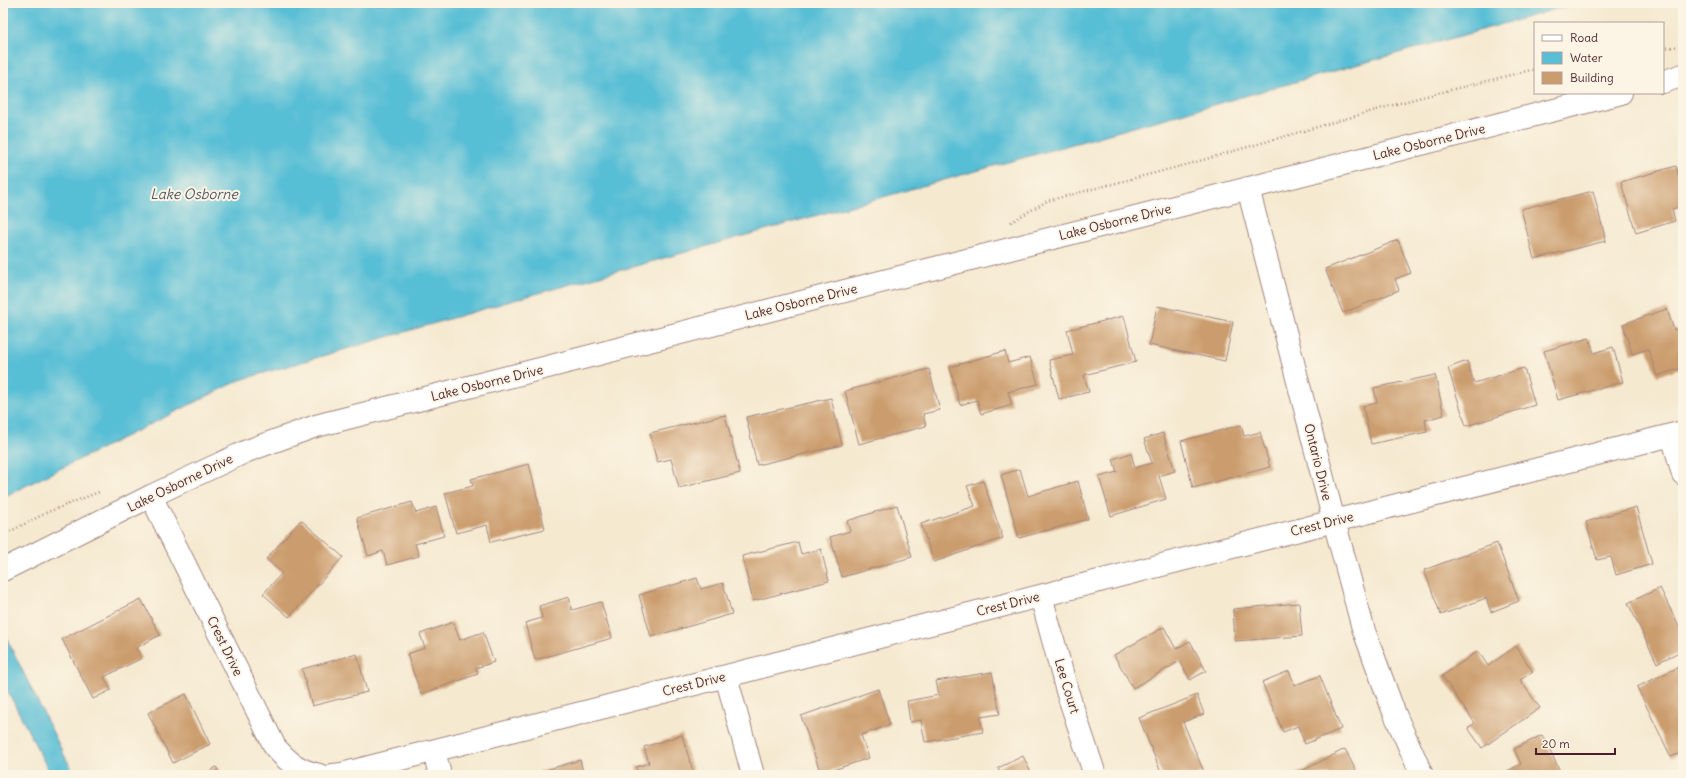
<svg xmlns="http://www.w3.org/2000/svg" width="1686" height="778" viewBox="0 0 1686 778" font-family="Delius,sans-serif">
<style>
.water{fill:#57bed5;stroke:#506e80}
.building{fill:#cb9c6d}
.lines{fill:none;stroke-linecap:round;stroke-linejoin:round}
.minor-casing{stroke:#a0847e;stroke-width:24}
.tertiary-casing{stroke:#a0847e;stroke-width:24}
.path{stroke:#a0847e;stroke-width:2.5;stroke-dasharray:1 3;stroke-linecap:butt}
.minor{stroke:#fff;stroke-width:22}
.tertiary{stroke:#fff;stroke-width:22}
.labels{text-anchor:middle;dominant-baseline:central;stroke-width:4;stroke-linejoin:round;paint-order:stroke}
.street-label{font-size:13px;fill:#4a1f2b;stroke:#fcf5e5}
.water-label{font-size:14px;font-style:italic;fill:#4f5766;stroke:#fcf5e5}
</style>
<rect width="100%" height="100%" fill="#fcf5e5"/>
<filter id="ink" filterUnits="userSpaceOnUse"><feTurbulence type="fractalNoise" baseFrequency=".025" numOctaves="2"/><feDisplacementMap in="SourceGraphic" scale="8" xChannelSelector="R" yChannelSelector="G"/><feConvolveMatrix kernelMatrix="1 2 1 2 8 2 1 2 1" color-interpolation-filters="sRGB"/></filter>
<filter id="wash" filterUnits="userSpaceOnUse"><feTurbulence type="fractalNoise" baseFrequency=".012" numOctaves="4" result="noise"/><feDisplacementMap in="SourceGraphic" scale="16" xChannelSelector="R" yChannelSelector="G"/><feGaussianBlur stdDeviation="0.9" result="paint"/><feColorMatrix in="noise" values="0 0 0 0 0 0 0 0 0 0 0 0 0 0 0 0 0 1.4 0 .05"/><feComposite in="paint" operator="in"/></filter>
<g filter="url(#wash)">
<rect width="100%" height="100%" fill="#f5e9d0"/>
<path class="water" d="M3,3H1578L521,298L240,380L3,497Z
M3,631L64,755L75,775H51L3,682Z"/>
<g id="blocks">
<path class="building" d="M1676,166L1679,178L1683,177V206L1672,209L1675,221L1636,233L1621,182Z
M1593,191L1606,241L1534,259L1521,209Z
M1398,240L1411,273L1395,279L1399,290L1343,313L1325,269Z
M1157,306L1233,322L1225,361L1149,345Z
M1667,309L1674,330L1683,327V367L1657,376L1648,349L1632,354L1623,324Z
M1124,316L1136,362L1084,375L1089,392L1059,399L1049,360L1073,355L1067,330Z
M1589,338L1594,353L1613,347L1623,382L1558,400L1544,351Z
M1005,351L1008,363L1030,357L1038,384L1008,392L1012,405L981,414L977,400L960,405L950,367Z
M1467,361L1474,383L1524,368L1535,405L1466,426L1448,368Z
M929,369L940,410L923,414L926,426L859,444L845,391Z
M1435,375L1444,415L1425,420L1427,432L1371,444L1363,406L1377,403L1374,388Z
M831,398L842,445L757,465L746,417Z
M725,415L740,473L679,488L671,459L657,462L650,433Z
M1241,425L1244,436L1260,432L1270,467L1193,488L1181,441Z
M1163,433L1175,471L1159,476L1166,499L1111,516L1099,477L1117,472L1113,459L1131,453L1135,468L1152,463L1144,439Z
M529,464L545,529L491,542L487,525L456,533L445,493L473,486L471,479Z
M1020,469L1028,496L1078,481L1088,519L1019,538L1001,475Z
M983,481L1003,538L934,562L921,524L975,506L967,486Z
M412,502L416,513L436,507L444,536L415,544L419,556L387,565L383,551L368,556L357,518Z
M897,505L912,557L842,577L830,537L850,531L847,521Z
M1636,507L1652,564L1616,575L1611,557L1597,560L1586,522Z
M301,520L343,557L289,617L263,594L282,573L266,559Z
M798,542L801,554L821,549L829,581L753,601L742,556Z
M1497,543L1519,601L1491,612L1486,598L1441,615L1424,570Z
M697,578L701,589L723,583L732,614L651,637L639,595Z
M1660,588L1683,635V650L1657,663L1628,603Z
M569,597L572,610L601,602L612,638L535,660L525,623L542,618L539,606Z
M141,599L160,635L136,648L142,658L104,677L111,690L93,699L62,639Z
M1299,603L1302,636L1235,641L1233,609Z
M453,622L460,640L483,632L494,662L476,668L478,674L421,694L407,654L425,648L420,634Z
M1164,627L1176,649L1190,641L1206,671L1190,680L1180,661L1133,688L1114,655Z
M1516,646L1533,672L1520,680L1540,708L1482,748L1468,728L1475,723L1442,676L1478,651L1488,666Z
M357,654L367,692L312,706L302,669Z
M1683,665V752L1671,757L1637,687Z
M1289,671L1295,685L1320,676L1341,729L1305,744L1298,726L1283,732L1262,682Z
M992,672L1000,714L980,717L983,732L925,742L921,720L910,722L907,701L939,695L936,681Z
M878,689L890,725L861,735L869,758L821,774L801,716Z
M186,694L210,744L173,763L148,713Z
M1197,695L1204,714L1183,722L1204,772L1196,775H1162L1139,718Z
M682,735L694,775H638L636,767L649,763L644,747Z
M1542,735L1562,775H1499L1521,764L1514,749Z
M1345,749L1358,775H1294Z
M1023,756L1032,775H1001L998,768Z
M580,760L584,775H540L539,772Z
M216,767L222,775H205Z"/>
</g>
</g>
<g filter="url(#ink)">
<use href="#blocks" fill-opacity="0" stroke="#a0847e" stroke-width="1"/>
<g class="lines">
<g class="minor-casing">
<path id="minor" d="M1248,188L1334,521L1363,628L1394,712L1422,775
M1672,435L1683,474
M151,496L275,747C289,763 298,770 319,775
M1041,596L1067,691L1095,775
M726,676L753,775
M434,751L440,775
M333,775L342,774L1683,432"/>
</g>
<g class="tertiary-casing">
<path id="tertiary" d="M1663,82L1683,75
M3,570L151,496L247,451L316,426L1621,93"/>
</g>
<path class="path" d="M1663,48L1683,46
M1011,222L1047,201L1189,164L1414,99L1535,69
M3,535L48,512L99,492"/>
<use href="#minor" class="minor"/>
<use href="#tertiary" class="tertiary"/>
</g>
</g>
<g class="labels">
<g class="street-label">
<text transform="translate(1429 142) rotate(-14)">Lake Osborne Drive</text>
<text transform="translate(1115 222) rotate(-14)">Lake Osborne Drive</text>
<text transform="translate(801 302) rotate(-14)">Lake Osborne Drive</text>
<text transform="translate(487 383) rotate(-14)">Lake Osborne Drive</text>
<text transform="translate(1318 462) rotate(76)">Ontario Drive</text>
<text transform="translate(180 483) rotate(-26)">Lake Osborne Drive</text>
<text transform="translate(1322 524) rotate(-14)">Crest Drive</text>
<text transform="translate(1008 604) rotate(-14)">Crest Drive</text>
<text transform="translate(225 646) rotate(64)">Crest Drive</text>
<text transform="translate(694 684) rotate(-14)">Crest Drive</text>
<text transform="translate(1067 686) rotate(73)">Lee Court</text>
</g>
<g class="water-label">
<text x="194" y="194">Lake Osborne</text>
</g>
</g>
<rect width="1686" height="778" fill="none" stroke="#fcf5e5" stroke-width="16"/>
<rect x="1534" y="22" width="130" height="72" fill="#fcf5e5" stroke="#b59f9b"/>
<rect x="1542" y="35" width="20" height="6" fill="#ffffff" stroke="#b59f9b"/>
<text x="1570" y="42" font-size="12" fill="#4a1f2b">Road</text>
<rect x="1542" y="52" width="20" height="12" fill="#57bed5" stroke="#b59f9b"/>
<text x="1570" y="62" font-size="12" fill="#4a1f2b">Water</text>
<rect x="1542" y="72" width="20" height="12" fill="#cb9c6d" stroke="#b59f9b"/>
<text x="1570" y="82" font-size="12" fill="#4a1f2b">Building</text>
<path d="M1536 748v6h79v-6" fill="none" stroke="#4a1f2b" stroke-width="2"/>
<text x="1542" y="748" font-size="12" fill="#4a1f2b" stroke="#fcf5e5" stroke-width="3" paint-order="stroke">20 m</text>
</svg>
